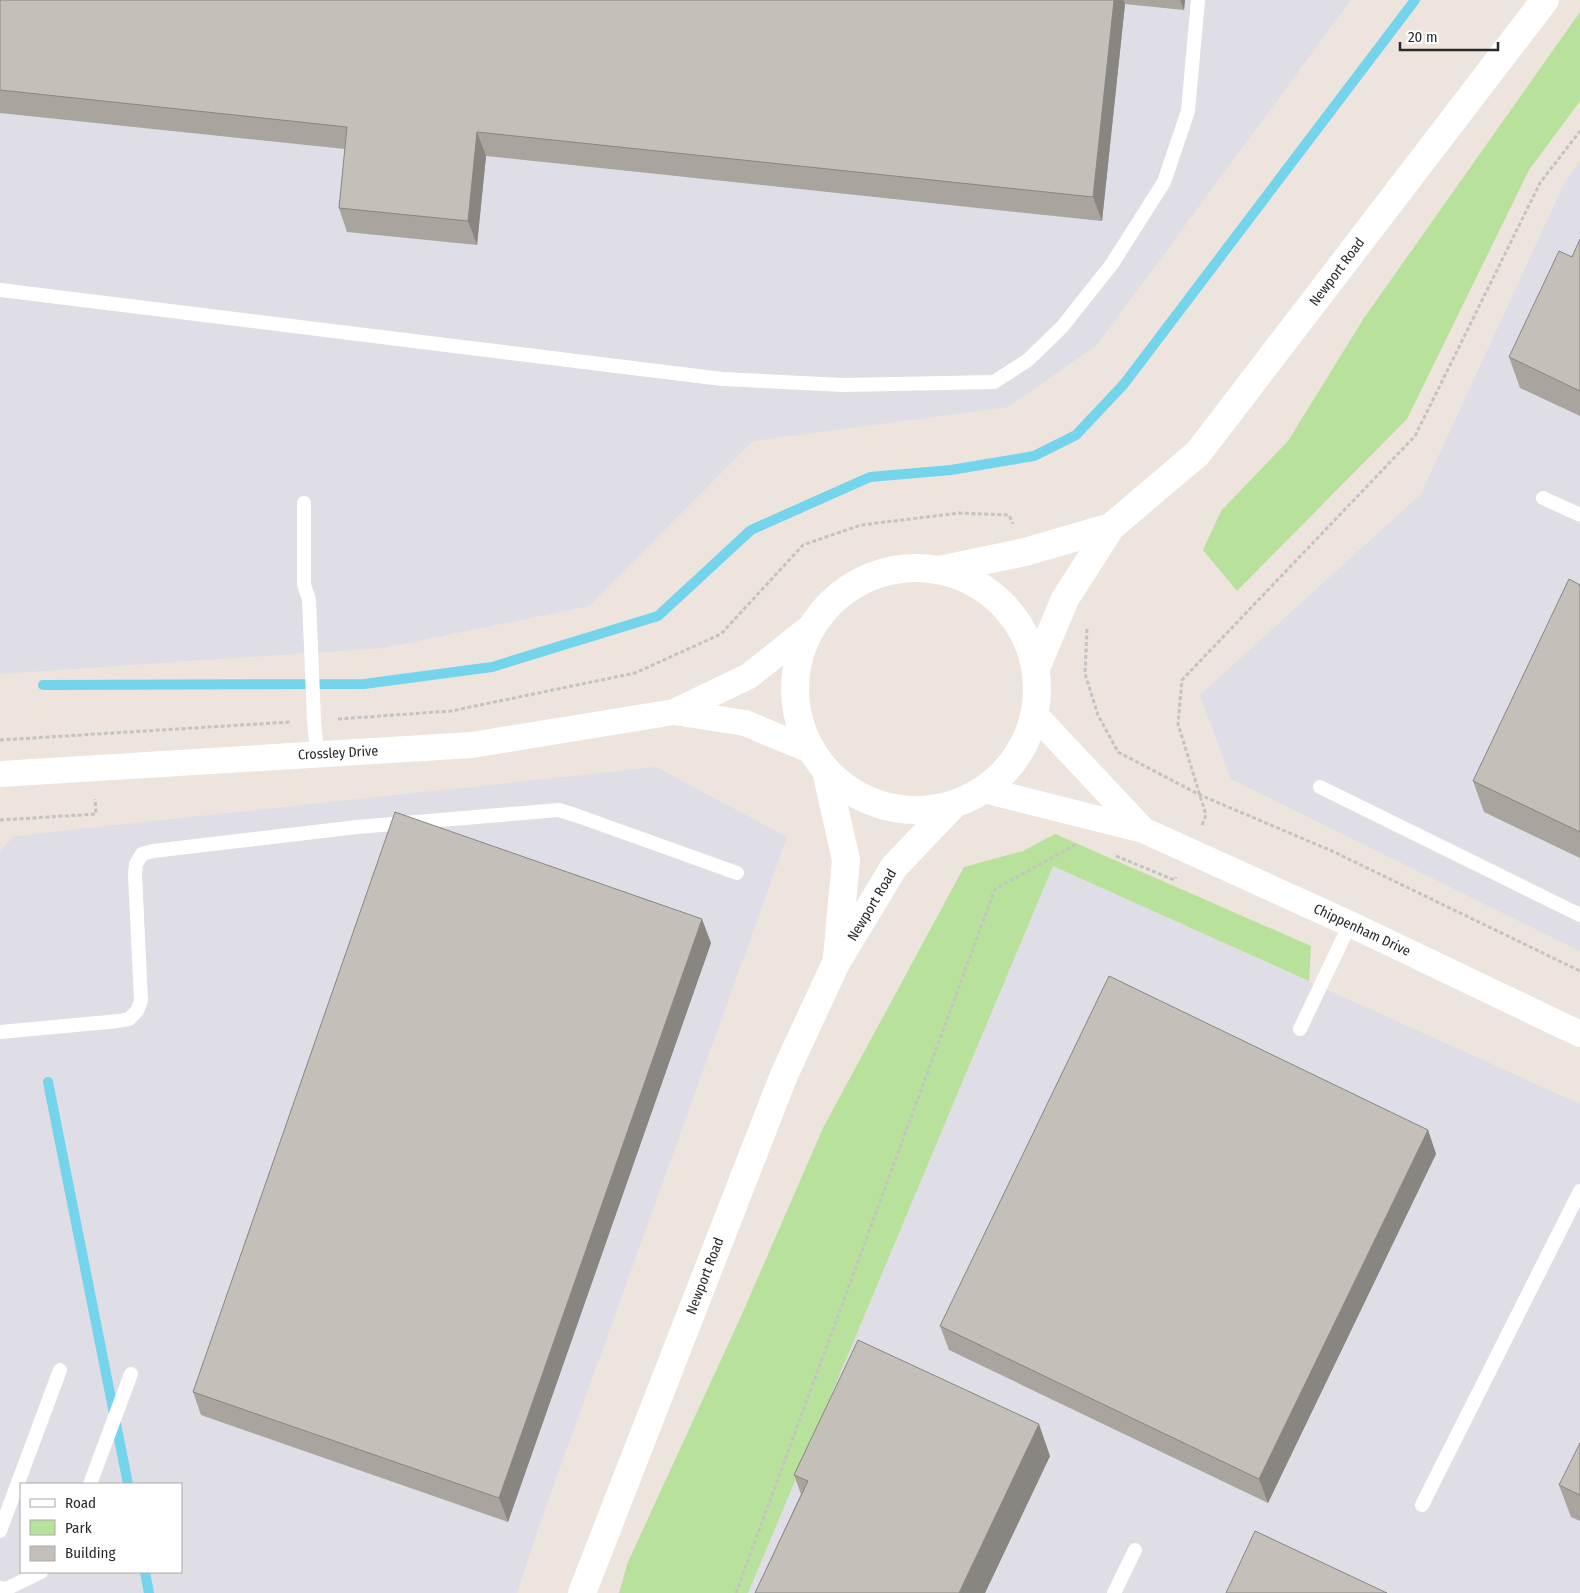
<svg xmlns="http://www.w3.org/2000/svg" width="1580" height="1593" viewBox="0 0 1580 1593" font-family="'Fira Sans Condensed',sans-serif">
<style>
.industrial{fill:#dfdde5;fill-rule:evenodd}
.green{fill:#b8e19b}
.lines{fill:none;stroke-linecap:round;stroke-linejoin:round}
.stream{stroke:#73d4eb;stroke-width:10}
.path{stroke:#c3c3c3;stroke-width:3;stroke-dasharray:4 2.5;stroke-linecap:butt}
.lane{stroke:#fff;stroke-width:14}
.street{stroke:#fff;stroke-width:26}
.secondary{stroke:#fff;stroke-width:28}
.wall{fill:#a9a49e}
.shaded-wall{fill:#898681}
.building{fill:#c4bfb8;stroke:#898681}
.labels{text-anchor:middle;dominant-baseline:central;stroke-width:5;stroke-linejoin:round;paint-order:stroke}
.street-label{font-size:14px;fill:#2a2a2a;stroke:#fff}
</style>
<rect width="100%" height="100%" fill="#ece4dd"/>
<path class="industrial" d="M0,0H1351L1097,345L1008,407L753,441L589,606L383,648L0,674Z
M1580,161V951L1231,779L1200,695L1421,494L1564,184Z
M656,767L787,837L539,1526L517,1593H0V851L14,836ZM21,1484H181V1572H21Z
M1053,866L1580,1104V1593H748Z"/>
<path class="green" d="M1580,12V101L1529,170L1407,419L1237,591L1203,550L1221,511L1288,441L1364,318Z
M1055,834L1311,946L1309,981L1053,866L748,1593H619L628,1562L743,1312L823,1128L964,867L1023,851Z"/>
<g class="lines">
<path class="stream" d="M43,685L364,684L492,667L658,616L751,530L870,477L951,470L1034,456L1076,435L1124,384L1415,0
M48,1082L128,1484
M145,1572L149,1593"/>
<path class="path" d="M1087,629L1085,674L1098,715L1118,752L1200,795L1332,851L1580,971
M338,719L451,711L635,673L721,634L803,545L861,525L959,513L1009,515L1013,524
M0,740L290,722
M0,820L96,814L95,799
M1202,825L1206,815L1178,724L1182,680L1415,436L1540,183L1580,131
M1116,856L1174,880L1176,877
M736,1593L995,889L1075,845"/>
<path class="lane" d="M0,290L722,379L843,385L994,382L1028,360L1062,327L1112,264L1164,182L1188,111L1198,0
M1543,498L1580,515
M304,503V585L309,599L314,720L317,754
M1320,787L1580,915
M1300,1029L1350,924
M0,1032L119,1021L129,1019L137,1011L141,1001L135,874L136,864L142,854L153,851L357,827L559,810L578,816L737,873
M90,1484L131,1374
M1422,1505L1580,1191
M0,1531L60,1370
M0,1588L6,1589L41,1572
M1114,1593L1135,1550"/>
<path class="street" d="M674,712L745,723L810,750
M1035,715L1143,830
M0,774L472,745L674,712L749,676L813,625
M984,790L1143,830L1350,924L1580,1034"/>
<path class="secondary" d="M795 689a121 121 0 1 1 242 0a121 121 0 1 1-242 0Z
M939,570L1025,552L1111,527
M1036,668L1065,599L1111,527L1198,453L1545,0
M826,771L846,860L837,957
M582,1593L784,1075L836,963L894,867L953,805"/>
</g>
<path class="wall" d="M0,0H1185L1184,10L1125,4L1102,221L486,156L477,245L347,232L339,208L345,149L0,113Z
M1580,239V416L1520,388L1509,357L1572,257Z
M1580,585V858L1484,812L1473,781Z
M711,943L508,1522L201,1415L193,1392Z
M1428,1130L1436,1154L1268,1503L949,1350L940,1326Z
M1050,1456L985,1593H755L801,1494L794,1475Z
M1559,1485L1580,1495V1521L1571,1517Z"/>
<path class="shaded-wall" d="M1114,0H1123L1125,4L1102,221L1093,197Z
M1180,0H1185L1184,10Z
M477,132L486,156L477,245L468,221Z
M702,919L711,943L508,1522L499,1498Z
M1428,1130L1436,1154L1268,1503L1259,1479Z
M1039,1424L1050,1456L985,1593H959Z"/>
<path class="building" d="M0,0H1114L1093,197L477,132L468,221L339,208L347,127L0,90Z
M1580,239V391L1509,357L1559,251L1572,257Z
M1569,579L1580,585V832L1473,781Z
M395,812L702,919L499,1498L193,1392Z
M1109,976L1428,1130L1259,1479L940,1326Z
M858,1340L1039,1424L959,1593H755L808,1481L794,1475Z
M1580,1443V1495L1559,1485Z
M1255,1531L1387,1593H1226Z"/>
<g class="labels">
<g class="street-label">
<text transform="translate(1337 272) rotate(-53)">Newport Road</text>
<text transform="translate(338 753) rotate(-3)">Crossley Drive</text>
<text transform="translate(872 905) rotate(-59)">Newport Road</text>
<text transform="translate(1362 930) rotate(25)">Chippenham Drive</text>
<text transform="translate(705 1276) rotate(-69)">Newport Road</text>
</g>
</g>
<rect x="20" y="1483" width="162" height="90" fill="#ffffff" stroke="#aaaaaa"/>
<rect x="30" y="1499" width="25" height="8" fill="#ffffff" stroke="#aaaaaa"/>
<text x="65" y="1508" font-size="15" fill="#2a2a2a">Road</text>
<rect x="30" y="1520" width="25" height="15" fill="#b8e19b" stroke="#aaaaaa"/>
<text x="65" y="1533" font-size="15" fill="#2a2a2a">Park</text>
<rect x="30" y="1546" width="25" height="15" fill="#c4bfb8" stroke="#aaaaaa"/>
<text x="65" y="1558" font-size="15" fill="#2a2a2a">Building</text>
<path d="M1400 42v8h98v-8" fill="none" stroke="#2a2a2a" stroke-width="2.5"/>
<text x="1408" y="42" font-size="15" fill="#2a2a2a" stroke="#ffffff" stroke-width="4" paint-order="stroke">20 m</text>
</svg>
